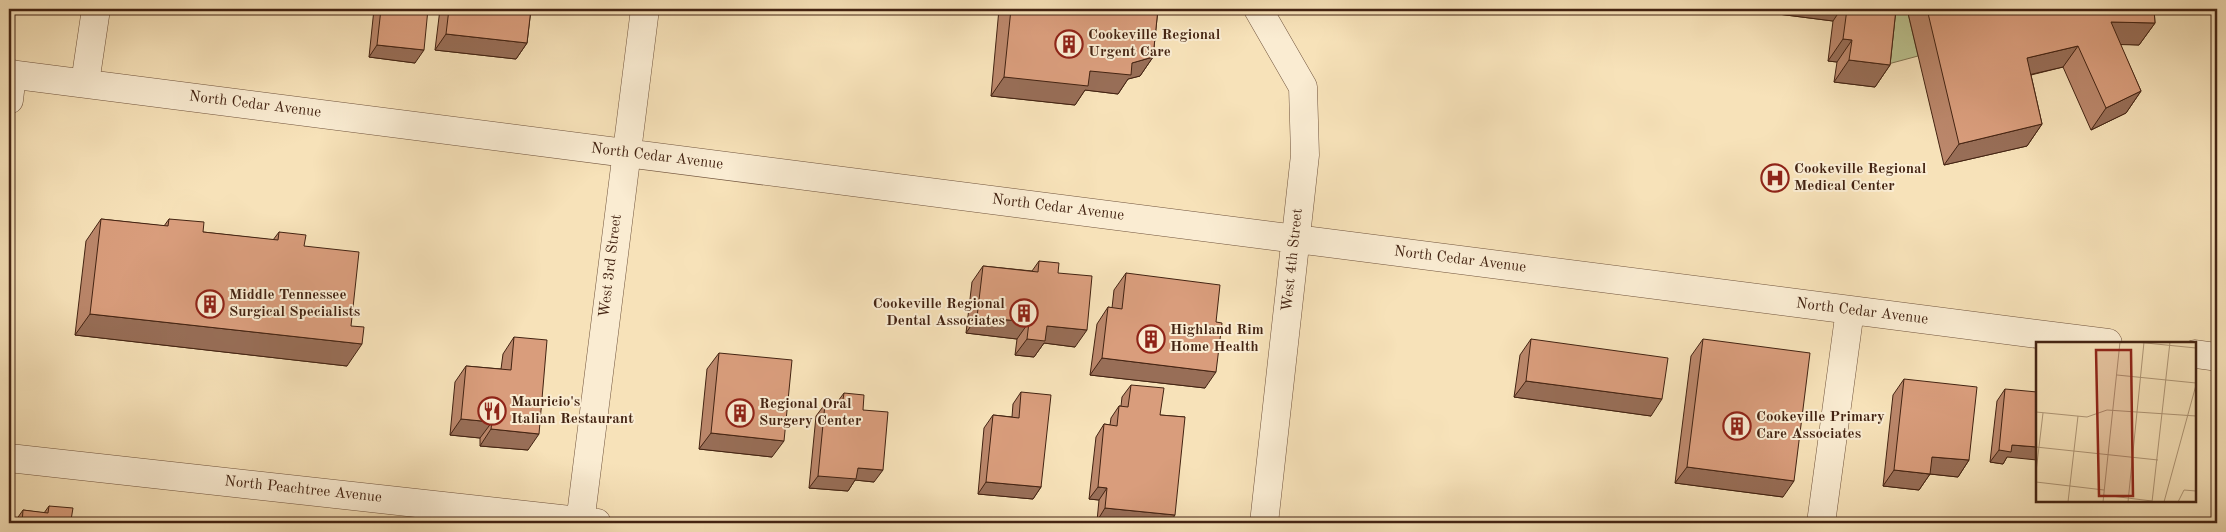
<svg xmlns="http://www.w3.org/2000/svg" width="2226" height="532" viewBox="0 0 2226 532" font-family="'Old Standard TT',serif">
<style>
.green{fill:#bcc390;stroke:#807351}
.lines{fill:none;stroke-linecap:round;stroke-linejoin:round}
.minor-casing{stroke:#70533c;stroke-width:29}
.minor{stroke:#faecd2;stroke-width:28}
.wall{fill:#bb876b;stroke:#432312}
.shaded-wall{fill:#986e57;stroke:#432312}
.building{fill:#d99d7c;stroke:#432312}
.labels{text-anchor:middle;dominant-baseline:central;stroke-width:4;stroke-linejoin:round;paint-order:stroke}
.poi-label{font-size:15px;font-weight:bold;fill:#432312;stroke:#faecd2;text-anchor:start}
.street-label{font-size:15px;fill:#432312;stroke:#faecd2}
.inset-road{fill:none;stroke:#af9676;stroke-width:1}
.view{fill:#8f2418;fill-opacity:0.15;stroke:#8f2418;stroke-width:2.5}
.inset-edge{fill:none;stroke:#432312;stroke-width:2.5}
</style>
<rect width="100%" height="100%" fill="#f7e2b9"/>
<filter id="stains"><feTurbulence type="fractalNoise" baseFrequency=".004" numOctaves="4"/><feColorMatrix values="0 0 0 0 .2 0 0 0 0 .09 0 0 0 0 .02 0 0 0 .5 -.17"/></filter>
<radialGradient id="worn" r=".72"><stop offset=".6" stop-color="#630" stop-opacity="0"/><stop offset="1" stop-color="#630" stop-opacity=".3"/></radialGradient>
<path class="green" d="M1884,9H1907L1918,56L1877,67Z"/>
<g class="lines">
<g class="minor-casing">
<path id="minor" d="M1258,9L1303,87L1305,155L1264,523
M9,74L2108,343
M85,83L96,9
M9,100L12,74
M2195,354L2217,357
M9,458L597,523
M580,523L645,9
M1821,523L1850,310"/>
</g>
<use href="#minor" class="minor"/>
</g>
<path class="wall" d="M374,9H428L415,63L369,57Z
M440,9H531L527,43L516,59L435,50Z
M999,9H1158L1153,57L1140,76L1128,79L1118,94L1085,90L1075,105L991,96Z
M1769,9H1896L1890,65L1875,87L1834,82L1837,62L1828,61L1833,21L1778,14Z
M1907,9H2154L2155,23L2139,45L2120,44L2141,91L2126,113L2091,130L2063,67L2031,75L2042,124L2027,146L1944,165Z
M101,219L164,226L169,219L203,232L273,240L279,232L304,246L347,366L75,335L86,241Z
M1039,261L1058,273L1075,347L1044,343L1034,357L1015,355L1017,339L966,333L972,282L983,266L1032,271Z
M1126,273L1216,322L1205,388L1090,375L1097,324L1108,307L1112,308L1114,290Z
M514,337L528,450L480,446V438L450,435L455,382L466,366L501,369L503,354Z
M1531,339L1651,416L1514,397L1520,355Z
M1703,339L1783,497L1675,483L1691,356Z
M719,353L772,457L699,449L707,369Z
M1904,379L1969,460L1958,477L1930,474L1919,490L1883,486L1893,395Z
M1131,385L1160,415L1185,417L1097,521L1099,500L1089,499L1096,437L1104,424L1110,425L1111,418L1119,406H1121L1122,397Z
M2005,389L2007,457L2003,464L1990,462L1997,401Z
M1021,392L1041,487L1033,499L978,494L984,428L993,415L1012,417L1013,404Z
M844,393L863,410L874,482L855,480L848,491L809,488L816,416L825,404L835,405Z
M49,506L71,520L98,523H14L23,510L44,513Z"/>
<path class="shaded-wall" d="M1782,9H1841L1833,21L1778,14Z
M2111,22L2155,23L2139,45L2096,44Z
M446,34L527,43L516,59L435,50Z
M1843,39L1852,40L1837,62L1828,61Z
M377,45L424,50L415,63L369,57Z
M2078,46L2063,67L2011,79L2027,58Z
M1153,57L1140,76L1128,79L1118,94L1085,90L1075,105L991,96L1004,77L1090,71L1132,63Z
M1849,60L1890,65L1875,87L1834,82Z
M2141,91L2126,113L2091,130L2106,108Z
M2042,124L2027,146L1944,165L1959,144Z
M90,314L362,344L347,366L75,335Z
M977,317L1029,322L1017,339L966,333Z
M1047,326L1087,330L1075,347L1044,343L1034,357L1015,355L1027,339Z
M1102,358L1216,372L1205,388L1090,375Z
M1526,381L1662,399L1651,416L1514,397Z
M461,419L492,422L480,438L450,435Z
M491,429L539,434L528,450L480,446Z
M711,433L784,441L772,457L699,449Z
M2012,445L2037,447V460L2007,457L2003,464L1990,462L1999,450Z
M1932,457L1969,460L1958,477L1921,473Z
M1687,467L1794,481L1783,497L1675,483Z
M858,468L883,470L874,482L855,480L848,491L809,488L818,476Z
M1894,470L1930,474L1919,490L1883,486Z
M986,482L1041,487L1033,499L978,494Z
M1098,487L1107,488L1099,500L1089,499Z
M1105,508L1175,515L1170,523H1124L1097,521Z"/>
<path class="building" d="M381,9H428L424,50L377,45Z
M449,9H531L527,43L446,34Z
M1011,9H1158L1153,57L1132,63L1131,75L1090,71L1088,86L1004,77Z
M1847,9H1896L1890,65L1849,60L1852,40L1843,39Z
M1927,9H2154L2155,23L2111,22L2141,91L2106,108L2078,46L2027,58L2042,124L1959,144Z
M101,219L168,226L169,219L204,222L203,232L278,240L279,232L306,235L304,246L359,252L351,326L364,327L362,344L90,314Z
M1039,261L1059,263L1058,273L1092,276L1087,330L1047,326L1045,341L1027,339L1029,322L977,317L983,266L1038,272Z
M1126,273L1220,285L1216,322L1222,323L1216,372L1102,358L1108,307L1122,309Z
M514,337L547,340L539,434L491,429L492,422L461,419L466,366L511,370Z
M1531,339L1668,358L1662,399L1526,381Z
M1703,339L1810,353L1794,481L1687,467Z
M719,353L792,360L784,441L711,433Z
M1904,379L1977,387L1969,460L1932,457L1930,474L1894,470Z
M1131,385L1164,388L1160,415L1185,417L1175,515L1105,508L1107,488L1098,487L1104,424L1117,426L1119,406L1128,407Z
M2005,389L2037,392V447L2012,445L2011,452L1999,450Z
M1021,392L1051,395L1041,487L986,482L993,415L1019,418Z
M844,393L864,395L863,410L888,412L883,470L858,468L856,479L818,476L825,404L842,406Z
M49,506L73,508L71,520L98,523H22L23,510L48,513Z"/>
<defs>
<g id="building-ring" transform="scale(1.4375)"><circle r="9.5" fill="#faecd2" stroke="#8f2418" stroke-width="1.5"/><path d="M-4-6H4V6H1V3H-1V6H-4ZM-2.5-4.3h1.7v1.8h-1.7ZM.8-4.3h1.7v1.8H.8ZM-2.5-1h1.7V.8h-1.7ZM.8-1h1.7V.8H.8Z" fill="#8f2418"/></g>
<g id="hospital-ring" transform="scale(1.4375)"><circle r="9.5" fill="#faecd2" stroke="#8f2418" stroke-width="1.5"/><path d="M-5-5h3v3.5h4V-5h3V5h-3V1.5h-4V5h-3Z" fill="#8f2418"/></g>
<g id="restaurant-ring" transform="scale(1.4375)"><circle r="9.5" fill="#faecd2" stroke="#8f2418" stroke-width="1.5"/><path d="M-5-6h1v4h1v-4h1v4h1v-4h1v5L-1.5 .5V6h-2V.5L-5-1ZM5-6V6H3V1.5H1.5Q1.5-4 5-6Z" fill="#8f2418"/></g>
</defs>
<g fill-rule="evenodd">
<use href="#building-ring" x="1069" y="44"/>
<use href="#hospital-ring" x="1775" y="178"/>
<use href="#building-ring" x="210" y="304"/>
<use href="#building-ring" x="1024" y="313"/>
<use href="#building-ring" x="1151" y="339"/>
<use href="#restaurant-ring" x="492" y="411"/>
<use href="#building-ring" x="740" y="413"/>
<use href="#building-ring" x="1737" y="426"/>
</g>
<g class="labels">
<g class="poi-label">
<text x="1088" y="35">Cookeville Regional<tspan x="1088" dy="17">Urgent Care</tspan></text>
<text x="1794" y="169">Cookeville Regional<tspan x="1794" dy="17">Medical Center</tspan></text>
<text x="229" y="295">Middle Tennessee<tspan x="229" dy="17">Surgical Specialists</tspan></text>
<text x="1005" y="304" text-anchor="end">Cookeville Regional<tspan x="1005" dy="17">Dental Associates</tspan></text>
<text x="1170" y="330">Highland Rim<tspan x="1170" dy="17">Home Health</tspan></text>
<text x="511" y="402">Mauricio's<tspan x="511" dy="17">Italian Restaurant</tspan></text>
<text x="759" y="404">Regional Oral<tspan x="759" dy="17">Surgery Center</tspan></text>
<text x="1756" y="417">Cookeville Primary<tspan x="1756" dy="17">Care Associates</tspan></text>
</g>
<g class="street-label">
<text transform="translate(255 105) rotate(7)">North Cedar Avenue</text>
<text transform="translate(657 157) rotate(7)">North Cedar Avenue</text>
<text transform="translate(1058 208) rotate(7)">North Cedar Avenue</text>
<text transform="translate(1293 260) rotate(-84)">West 4th Street</text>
<text transform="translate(1460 260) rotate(7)">North Cedar Avenue</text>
<text transform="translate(611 266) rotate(-83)">West 3rd Street</text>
<text transform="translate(1862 312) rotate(7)">North Cedar Avenue</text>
<text transform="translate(303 490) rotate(6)">North Peachtree Avenue</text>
</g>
</g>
<g transform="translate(2036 342)">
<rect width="160" height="160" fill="#f7e2b9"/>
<path class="inset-road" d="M100,0L160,6M81,33L160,41M0,70L51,75L71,68L160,74M0,105L122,118M0,130L7,71M0,140L68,148M67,153L116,159M32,160L42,74M67,160L84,0M92,160L108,0M116,160L134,0M128,160L160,43M142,160L148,148L160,149"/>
<path class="view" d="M60,8H95L97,154H63Z"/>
<rect width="160" height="160" class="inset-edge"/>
</g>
<rect width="2226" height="532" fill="none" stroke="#f7e2b9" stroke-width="30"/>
<rect x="10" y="10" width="2206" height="512" fill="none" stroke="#432312" stroke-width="2.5"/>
<rect x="15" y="15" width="2196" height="502" fill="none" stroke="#432312"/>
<rect width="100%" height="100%" filter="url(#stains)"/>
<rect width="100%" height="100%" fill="url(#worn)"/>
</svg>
